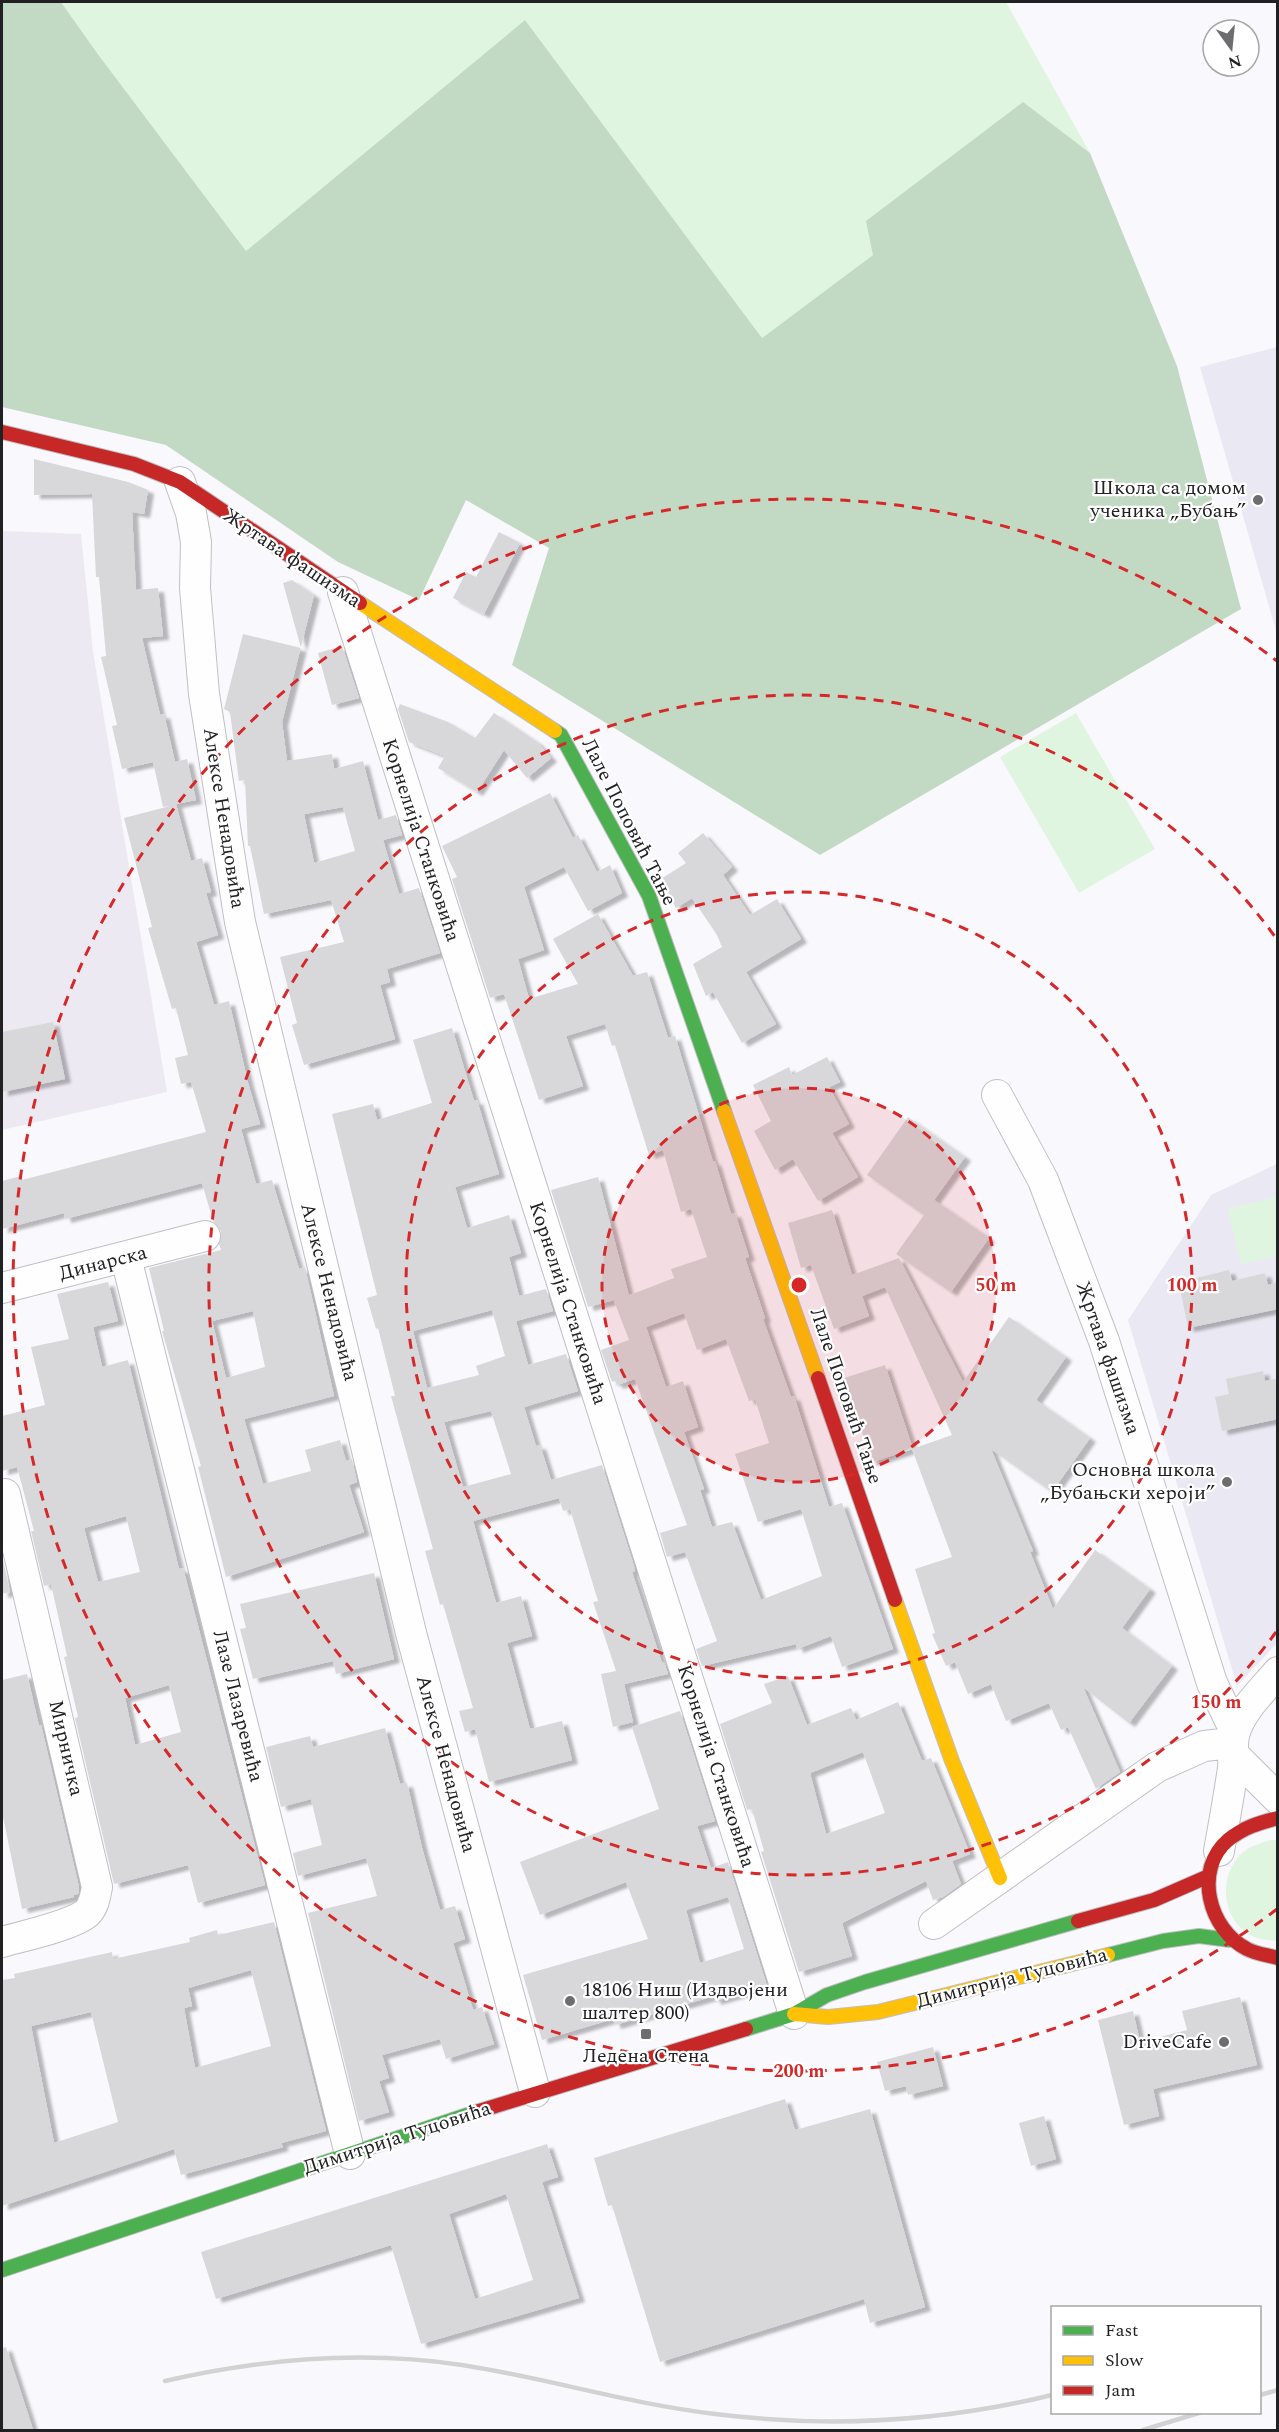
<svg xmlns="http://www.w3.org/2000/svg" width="1279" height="2432" viewBox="0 0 1279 2432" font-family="Spectral,serif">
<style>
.industrial{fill:#ede9f3}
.built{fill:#eae9f3}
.green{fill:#e0f5e0}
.forest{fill:#c2dac3}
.building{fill:#d8d8db;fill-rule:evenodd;filter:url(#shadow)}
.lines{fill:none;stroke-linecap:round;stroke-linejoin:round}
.street-casing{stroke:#c0bfc3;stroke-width:32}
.fast-casing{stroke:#c0bfc3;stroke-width:16}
.slow-casing{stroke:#c0bfc3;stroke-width:16}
.jam-casing{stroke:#c0bfc3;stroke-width:16}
.street{stroke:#fefeff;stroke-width:30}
.fast{stroke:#4caf50;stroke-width:14}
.slow{stroke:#ffc107;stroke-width:14}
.jam{stroke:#c62828;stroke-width:14}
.rail{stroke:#d2d2d2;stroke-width:4.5}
.ring{fill:none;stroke:#d62828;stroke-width:3;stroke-dasharray:10 8}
.poi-dot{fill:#6d6c6f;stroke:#fff;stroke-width:2}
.labels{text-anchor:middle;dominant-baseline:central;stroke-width:4.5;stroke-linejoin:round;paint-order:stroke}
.poi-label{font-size:20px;fill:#212023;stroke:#fff;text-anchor:end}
.street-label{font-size:20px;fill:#212023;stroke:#fff}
.centre{fill:#d62828;stroke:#fff;stroke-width:3}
.ring-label{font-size:18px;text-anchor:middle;font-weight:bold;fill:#d62828;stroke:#fff;stroke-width:4.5;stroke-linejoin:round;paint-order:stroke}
</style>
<defs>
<filter id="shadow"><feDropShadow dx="6" dy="4" stdDeviation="1.5" flood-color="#0004"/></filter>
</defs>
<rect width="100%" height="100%" fill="#f9f8fd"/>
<path class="industrial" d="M2,531L81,534L93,652L167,1092L2,1130Z"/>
<path class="built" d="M1277,347H1278L1277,634L1200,367Z
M1277,1164V1643L1237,1686L1128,1320L1211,1195Z"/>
<path class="green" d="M61,2H1006L1090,153L1023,103L873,255L762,338L525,20L246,251L97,53Z
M1076,713L1155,849L1079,893L1000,757Z
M1277,1197V1256L1241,1264L1228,1209Z
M1271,1840H1277V1941C1270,1940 1261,1940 1254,1937C1222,1923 1217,1877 1241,1854C1250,1846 1260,1843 1271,1840Z"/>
<path class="forest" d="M2,2H61L97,53L246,251L525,20L762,338L873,255L866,221L1023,102L1090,153L1177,366L1241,609L820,855L512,665L549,548L466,500L419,600L338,562L166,445L2,407Z"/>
<path class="building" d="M34,459L128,482L148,490L144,514L132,512L136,590L158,588L163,636L142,638L160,715L164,714L175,762L187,759L196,800L176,804L191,861L202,858L211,892L206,893L218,935L196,942L214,1005L229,1001L248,1083L260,1124L241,1129L256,1184L272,1180L299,1269L305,1267L334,1396L244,1419L263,1484L311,1471L305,1450L340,1440L346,1461L352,1459L357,1482L349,1485L364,1532L226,1577L198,1467L201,1466L162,1331H164L149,1268L221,1250L219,1244L221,1231L213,1221L202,1183L65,1219L64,1213L2,1229V1181L21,1176L22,1180L206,1132L191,1082L181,1084L175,1058L188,1055L176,1008L172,1009L148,928L152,927L124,818L174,805L163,807L153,762L122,769L112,726L117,725L101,657L106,656L99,577H96L92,494L34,495ZM253,1311L265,1367L226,1378L212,1321Z
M499,532L520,543L484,614L453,598L466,572L476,577Z
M292,580L314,595L282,722L287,761L332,754L334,769L363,761L378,820L396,815L402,835L383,840L399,894L419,888L440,953L387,969L390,982L380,985L395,1039L304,1065L292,1025L297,1023L280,957L344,942L331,900L264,914L250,846H248L245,780L239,781L230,712L224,709L243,634L301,648L283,583ZM343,807L355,851L314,863L304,814Z
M342,646L359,698L332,705L318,653Z
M400,704L448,722L475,738L494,713L537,742L551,758L527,778L504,750L477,792L438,768L445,756L409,742L398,709Z
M550,793L573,838L578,835L597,872L610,865L622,893L588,911L564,867L524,887L544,950L518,959L529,999L578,984L553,939L598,914L633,976L647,972L668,1038L675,1036L713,1162L715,1161L731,1214L735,1213L749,1257L745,1258L765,1318L763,1319L791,1397L794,1396L829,1507L842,1503L893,1649L842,1667L831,1636L797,1649L796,1644L702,1666L696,1649L717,1641L685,1552L667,1557L660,1533L687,1525L635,1379L617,1385L615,1381L612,1382L601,1350L629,1340L614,1301L674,1278L671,1269L707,1257L691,1209L681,1212L663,1150L649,1155L615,1045L612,1046L605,1024L566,1036L583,1086L539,1100L504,994L490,998L452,879L457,877L442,846ZM684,1313L697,1350L726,1339L749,1401L755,1399L769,1443L735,1454L758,1522L801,1509L822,1576L761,1600L732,1522L712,1527L700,1490L704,1489L684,1432L698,1427L683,1381L666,1387L646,1327Z
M703,833L732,867L723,875L750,915L777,899L801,939L746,972L776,1024L742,1043L713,992L706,996L693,964L722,947L717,935L692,898L676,908L661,879L686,863L678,853Z
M53,1022L65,1079L2,1092V1032Z
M452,1028L474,1101L477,1100L499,1174L455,1187L467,1228L509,1215L521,1253L509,1257L519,1296L546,1289L553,1311L516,1321L528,1365L566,1354L578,1391L524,1407L536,1446L540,1445L551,1480L602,1465L634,1566L635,1571L632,1572L662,1663L664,1662L668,1674L624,1684L633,1722L613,1727L601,1674L616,1671L593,1602L598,1601L570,1509L563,1511L559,1498L473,1521L496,1603L521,1596L532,1636L507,1643L530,1729L562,1721L572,1760L489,1782L475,1729L465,1732L459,1711L473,1708L443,1604L440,1605L425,1551L433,1549L391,1396H395L378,1328L376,1329L367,1298L377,1295L332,1114L373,1104L377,1120L432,1103L413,1040ZM492,1310L505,1356L476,1366L479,1375L427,1388L413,1331ZM491,1411L511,1474L463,1487L444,1422Z
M827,1057L840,1082L829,1087L849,1124L832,1133L858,1177L818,1201L793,1159L775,1170L754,1131L771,1121L753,1085L789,1067L792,1075Z
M908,1117L965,1157L934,1200L989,1238L951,1292L896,1254L924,1215L867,1175Z
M598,1177L629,1296L588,1307L551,1190Z
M832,1210L852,1275L899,1258L963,1382L1009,1317L1066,1357L1036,1400L1090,1438L1052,1492L991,1449L1033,1551L1030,1552L1053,1609L1095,1550L1150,1589L1122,1628L1172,1666L1129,1723L1083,1687L1120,1772L1097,1788L1096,1789L1068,1727L1061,1730L1049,1703L1006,1721L991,1684L968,1694L955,1662L946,1666L932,1634L935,1633L915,1569L952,1557L912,1449L952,1435L885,1287L862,1296L869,1316L834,1329L811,1265L801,1268L788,1223Z
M1229,1270L1232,1281L1265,1273L1268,1285L1278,1282V1309L1188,1328L1181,1293L1194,1290L1192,1279Z
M108,1282L118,1321L93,1327L102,1367L128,1360L179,1569L183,1568L265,1885L198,1903L188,1865L114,1884L75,1718L78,1717L64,1657L67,1656L51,1584L44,1586L31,1531H34L17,1467L2,1471V1416L45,1405L31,1347L69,1339L57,1294ZM126,1516L140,1572L98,1582L84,1528ZM169,1685L181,1732L135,1745L125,1698Z
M885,1365L913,1449L872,1462L844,1378Z
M1263,1371L1265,1381L1278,1378V1419L1222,1431L1215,1397L1229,1394L1226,1379Z
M2,1555L10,1592L2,1594Z
M374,1573L394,1659L336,1674L333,1661L253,1679L240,1629L246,1628L240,1604Z
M27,1674L39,1726L41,1725L79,1887L78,1894L73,1895L74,1897L22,1909L2,1812V1680Z
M788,1676L807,1725L851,1708L856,1720L898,1702L922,1761L931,1758L970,1854L952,1861L961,1884L943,1897L933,1900L926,1881L842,1923L852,1956L799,1972L761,1852L764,1851L752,1809L747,1810L720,1724L772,1703L764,1684ZM863,1752L885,1813L826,1834L810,1773Z
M680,1711L715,1821L697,1826L711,1868L728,1862L767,1986L715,2001L714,1996L615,2025L613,2019L542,2040L523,1975L648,1939L626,1882L540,1915L520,1862L659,1809L632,1727ZM728,1897L744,1949L700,1963L686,1910Z
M385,1728L400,1784L407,1783L422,1848L440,1910L455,1906L465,1939L453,1943L473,2010L482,2007L494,2044L446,2059L440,2039L382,2055L389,2078L379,2081L389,2112L359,2121L308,1913L377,1896L366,1858L298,1876L293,1853L322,1845L311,1799L281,1807L266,1747L310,1736L313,1747Z
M274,1922L326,2131L281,2143L283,2147L181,2175L174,2149L2,2206V1980L15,1978L14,1974L112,1952L113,1959L190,1942L189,1938L217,1930L218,1935ZM251,1970L271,2046L195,2068L184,2008L192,2006L188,1988ZM91,2012L118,2122L54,2143L31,2026Z
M1240,1997L1257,2065L1153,2089L1159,2116L1124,2125L1098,2020L1133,2011L1140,2042L1187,2030L1182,2011Z
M933,2047L943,2086L908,2095L906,2086L885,2091L877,2062Z
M785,2099L795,2130L870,2109L925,2307L870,2323L864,2299L660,2362L612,2205L608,2206L594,2158Z
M1044,2116L1056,2159L1031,2166L1019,2123Z
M547,2144L558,2177L542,2182L579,2298L421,2344L391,2245L216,2299L201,2252ZM506,2194L533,2280L475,2299L449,2214Z
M6,2347L27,2411L33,2430H2V2348Z"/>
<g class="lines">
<g class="street-casing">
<path id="street" d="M180,482L191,513L196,542L195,588L204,694L240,922L411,1633L535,2092
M343,592L794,2014
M997,1095L1043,1180L1104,1341L1212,1683L1235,1731
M126,1258L350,2154
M2,1288L205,1236
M1234,1755L1278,1799
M1219,1851C1224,1823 1229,1796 1233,1768C1234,1756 1231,1744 1235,1732C1242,1709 1263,1690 1278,1672
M934,1924L1157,1767L1204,1746L1232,1743
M2,1942C23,1936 71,1926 87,1913C94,1906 95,1897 97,1887L5,1494"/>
</g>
<g class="fast-casing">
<path id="fast" d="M555,731L561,735L649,896L724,1111
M1108,1955L1163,1941L1199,1936L1230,1940
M746,2029L794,2014L827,1995L865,1982L1078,1921
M2,2270L476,2112"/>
</g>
<g class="slow-casing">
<path id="slow" d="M360,603L555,731
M724,1111L818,1378
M895,1600L952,1761L1000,1878
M794,2014L828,2017L878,2012L1108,1955"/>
</g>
<g class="jam-casing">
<path id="jam" d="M2,432L134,464L180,482L360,603
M818,1378L895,1600
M1278,1818C1259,1823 1244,1827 1228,1840C1193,1870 1209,1930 1247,1949C1256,1954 1268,1955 1278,1958
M1078,1921L1154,1900L1209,1876
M476,2112L746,2029"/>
</g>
<use href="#street" class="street"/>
<use href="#fast" class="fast"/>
<use href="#slow" class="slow"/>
<use href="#jam" class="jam"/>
<path class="rail" d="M165,2381C261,2359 363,2350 462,2365C547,2378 629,2404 715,2414C828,2428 942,2422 1052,2395
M1260,2395L1278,2390
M1143,2430L1202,2412"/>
</g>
<circle cx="799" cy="1285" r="197" fill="#d62828" fill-opacity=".12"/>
<g class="ring">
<circle cx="799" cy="1285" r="197"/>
<circle cx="799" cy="1285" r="393"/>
<path d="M1276 1632A590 590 0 1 1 1276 938"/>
<path d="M1277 1909A786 786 0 1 1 1277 661"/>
</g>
<g class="poi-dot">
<circle cx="1258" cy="500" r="6"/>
<circle cx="1227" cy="1482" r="6"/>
<circle cx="570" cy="2001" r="6"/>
<rect x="640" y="2028" width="12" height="12" rx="3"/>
<circle cx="1224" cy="2042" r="6"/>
</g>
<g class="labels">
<g class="poi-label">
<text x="1246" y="488">Школа са домом<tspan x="1246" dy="23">ученика „Бубањ”</tspan></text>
<text x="1215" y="1470">Основна школа<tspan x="1215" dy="23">„Бубањски хероји”</tspan></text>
<text x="582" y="1990" text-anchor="start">18106 Ниш (Издвојени<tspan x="582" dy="23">шалтер 800)</tspan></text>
<text x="1212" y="2042">DriveCafe</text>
<text x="646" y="2056" text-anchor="middle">Ледена Стена</text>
</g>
<g class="street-label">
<text transform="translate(292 558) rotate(34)">Жртава фашизма</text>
<text transform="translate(224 818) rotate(81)">Алексе Ненадовића</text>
<text transform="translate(629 822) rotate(63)">Лале Поповић Тање</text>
<text transform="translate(421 840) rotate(72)">Корнелија Станковића</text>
<text transform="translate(103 1263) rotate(-14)">Динарска</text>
<text transform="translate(329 1292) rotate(76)">Алексе Ненадовића</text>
<text transform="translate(568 1303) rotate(72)">Корнелија Станковића</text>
<text transform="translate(1108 1358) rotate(71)">Жртава фашизма</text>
<text transform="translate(846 1396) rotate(71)">Лале Поповић Тање</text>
<text transform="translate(238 1706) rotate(76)">Лазе Лазаревића</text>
<text transform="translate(66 1748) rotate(77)">Мирничка</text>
<text transform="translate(446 1764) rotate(75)">Алексе Ненадовића</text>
<text transform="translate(716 1766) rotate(72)">Корнелија Станковића</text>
<text transform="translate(1012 1978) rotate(-14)">Димитрија Туцовића</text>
<text transform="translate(397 2138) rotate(-18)">Димитрија Туцовића</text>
</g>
</g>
<circle cx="799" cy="1285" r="9" class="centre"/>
<g class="ring-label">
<text x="996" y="1291">50 m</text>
<text x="1192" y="1291">100 m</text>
<text x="1216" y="1708">150 m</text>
<text x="799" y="2077">200 m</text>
</g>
<rect width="1279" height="2432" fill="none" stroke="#212023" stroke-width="6"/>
<rect x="1051" y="2306" width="210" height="108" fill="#ffffff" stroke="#a6a6a7" stroke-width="1.5"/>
<rect x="1063" y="2326" width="30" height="9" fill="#4caf50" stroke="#a6a6a7" stroke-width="1.5"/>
<text x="1105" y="2336" font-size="18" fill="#212023">Fast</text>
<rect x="1063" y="2356" width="30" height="9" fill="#ffc107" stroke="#a6a6a7" stroke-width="1.5"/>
<text x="1105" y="2366" font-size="18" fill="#212023">Slow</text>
<rect x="1063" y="2386" width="30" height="9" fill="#c62828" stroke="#a6a6a7" stroke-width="1.5"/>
<text x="1105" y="2396" font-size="18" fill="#212023">Jam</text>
<g transform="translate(1231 48) rotate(165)"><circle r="28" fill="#ffffff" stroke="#a6a6a7" stroke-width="1.5"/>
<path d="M0-4.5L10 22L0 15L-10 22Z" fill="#6d6c6f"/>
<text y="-9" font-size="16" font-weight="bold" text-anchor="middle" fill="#212023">N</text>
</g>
</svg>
